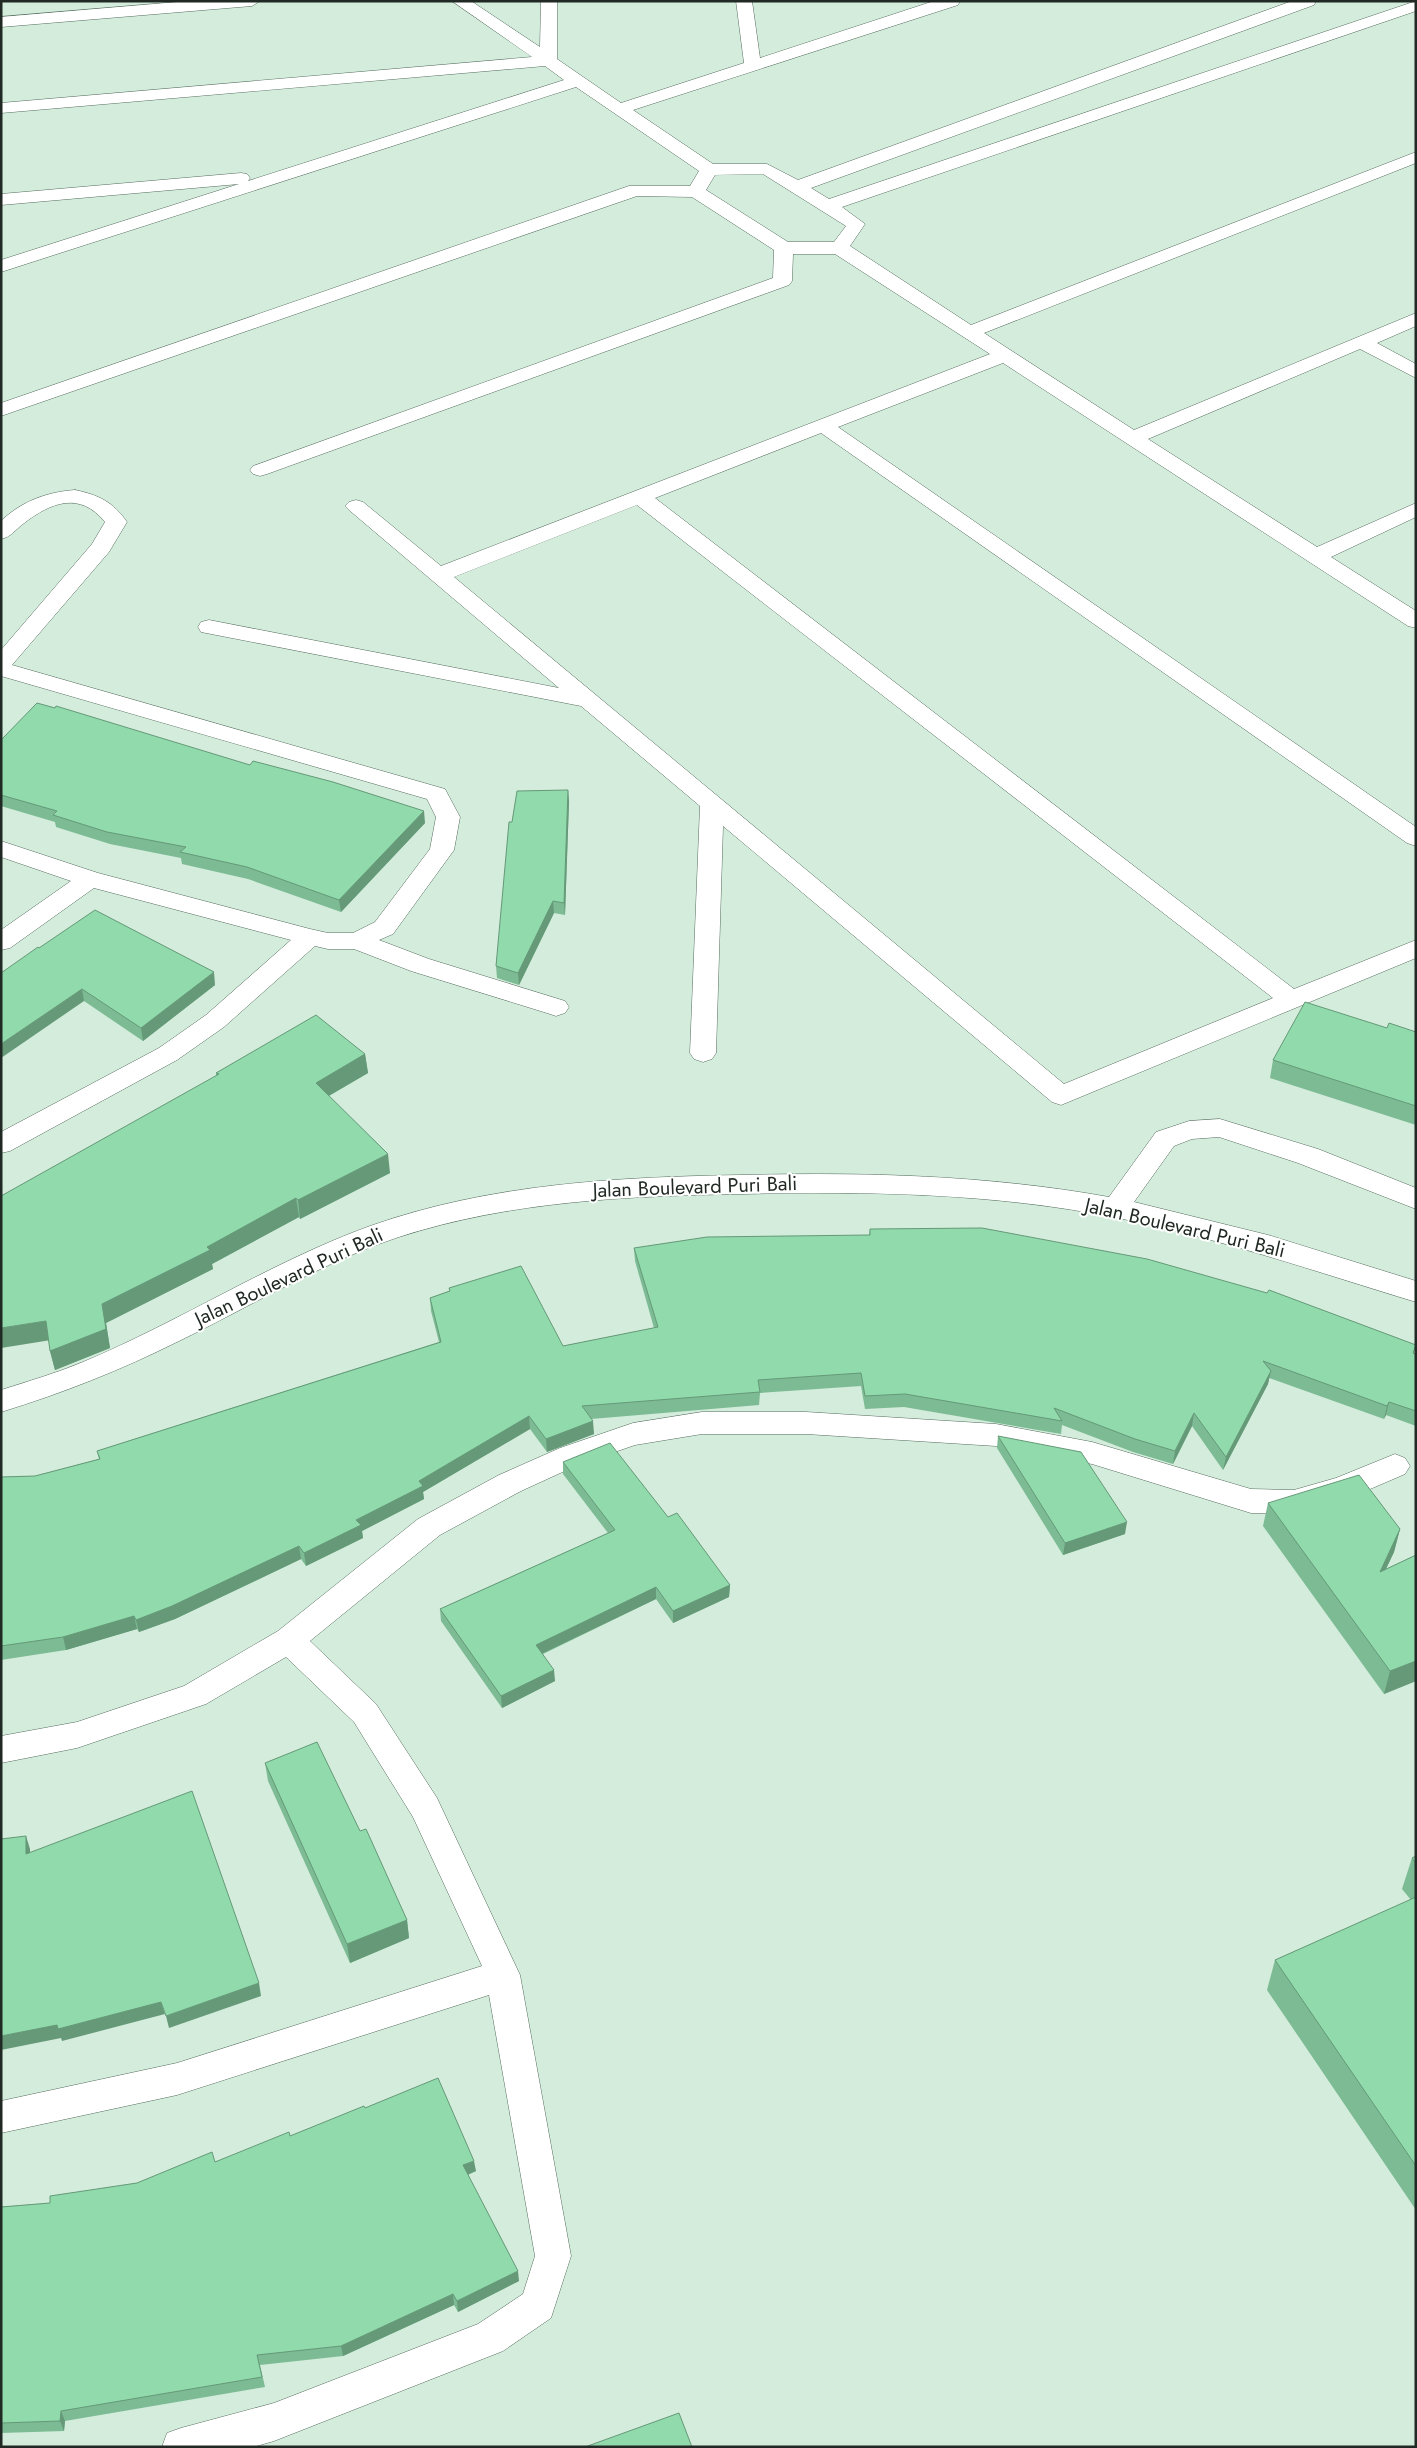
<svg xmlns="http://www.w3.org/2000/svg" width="1417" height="2448" viewBox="0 0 1417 2448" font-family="Jost,sans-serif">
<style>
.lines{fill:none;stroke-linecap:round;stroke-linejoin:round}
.minor-casing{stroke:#566c5e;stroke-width:1}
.minor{fill:#fff;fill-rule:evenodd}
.wall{fill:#7cbb94}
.shaded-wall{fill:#659978}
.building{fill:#90daac;stroke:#659978}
.labels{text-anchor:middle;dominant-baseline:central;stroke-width:4;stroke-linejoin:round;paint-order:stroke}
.street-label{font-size:20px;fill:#202923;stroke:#fff}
</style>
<rect width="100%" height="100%" fill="#d3ecdb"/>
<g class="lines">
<g class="minor-casing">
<path id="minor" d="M189,1H260L252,6L1,27V17Z
M452,1H471L540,47L541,1H557V59L621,103L744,63L736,1H752L760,58L934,1H960L958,5L633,110L713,164H767L798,180L1292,1H1316L1314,5L811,188L829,199L1416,1V11L842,207L865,224L850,246L971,325L1416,152V163L984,333L1134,430L1416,313V326L1377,343L1416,364V378L1360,349L1148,439L1317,547L1416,503V517L1331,557L1416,611V628L1408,626L1003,363L838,427L1416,827V846L1407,843L821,433L655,498L1294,989L1416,940V958L1061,1105L1052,1102L723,826L716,1053L712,1059L703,1062L694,1059L690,1053L700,806L581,706L201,632L198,627L201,622L209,620L559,688L349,510L345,506L349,502L356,500L363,502L441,566L990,354L835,254H793L792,281L789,285L267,474L260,476L253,474L250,470L253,466L773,278L774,250L692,197L637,196L1,416V403L629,186H690L699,171L576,87L1,272V260L239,184L1,205V194L241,173L247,174L250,178L248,181L564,80L545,66L1,113V103L532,57ZM763,174L846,226L834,242H788L706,190L715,175ZM637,505L1273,998L1064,1084L454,577Z
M75,490C99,495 113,502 127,522L109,552L12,665L445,789L460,817L454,850L393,934L379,940L429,959L565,1001L569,1007L565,1013L556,1016L547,1013L411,971L354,949H328L315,946L224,1027L177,1060L10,1151L1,1153V1132L159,1048L206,1015L291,940L94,888L10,948L1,950V930L71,881L1,857V841L98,873L310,929L328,933H353L375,922L430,849L436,817L427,799L1,676V650L92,544L105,522C80,491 51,502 23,524C15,530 11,537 1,539V521C22,501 47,492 75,490Z
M1220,1119L1318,1149L1416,1188V1209L1298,1163L1219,1137L1192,1139L1174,1146L1134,1202L1268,1235L1416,1281V1302C1317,1272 1219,1238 1118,1218C994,1193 868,1191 743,1194C628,1196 510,1201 399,1237C323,1262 251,1306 179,1341C121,1370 63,1393 1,1412V1390C29,1381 57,1373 83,1362C181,1321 271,1262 370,1226C489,1184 616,1177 741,1175C864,1172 987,1175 1109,1197L1156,1132L1189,1121Z
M702,1412H806L996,1424L1092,1442L1251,1489L1294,1490L1336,1478L1395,1454L1405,1458L1410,1466L1405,1474L1354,1496L1294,1514L1251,1513L1092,1464L996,1446L806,1434H702L635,1445L580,1464L521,1491L440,1535L310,1641L376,1704L437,1798L520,1975L571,2256L551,2318L503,2351L274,2441L253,2447H162L167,2433L181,2428L274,2403L478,2324L523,2294L535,2256L489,1995L177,2095L1,2133V2101L177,2063L482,1966L413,1817L354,1722L286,1657L206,1704L77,1748L1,1763V1736L77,1722L184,1686L278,1631L418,1519L499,1475L560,1448L633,1423Z"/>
</g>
<use href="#minor" class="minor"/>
</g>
<path class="wall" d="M1,739L425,823L341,912L248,879L182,864L181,858L110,844L56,827L55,822L1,806Z
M568,790L569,802L565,915L554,913L519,985L497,978L496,966L512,822Z
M39,948L215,985L143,1041L84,1001Z
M1387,1028L1416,1032V1125L1270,1078L1273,1060Z
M365,1054L368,1073L329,1096L390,1173L300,1219L299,1217L212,1264L213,1269L106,1323L110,1348L55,1370L50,1351L216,1076V1073Z
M870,1229L1416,1345L1414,1353L1416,1354V1426L1386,1415L1384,1419L1269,1378L1268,1384L1223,1470L1192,1426L1173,1464L1133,1452L1062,1425L1061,1434L904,1407L865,1409L861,1386L760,1393L759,1405L591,1419L594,1434L547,1452L530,1429L423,1492L424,1499L362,1531L363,1538L306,1566L301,1559L175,1619L139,1632L137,1629L66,1650L1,1660V1477L35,1476L99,1459L97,1451L439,1342L431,1311L430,1298L449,1291V1288L563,1346L654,1328L635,1261L634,1248L869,1235Z
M998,1436L1125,1534L1063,1555L997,1448Z
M563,1462L668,1517L730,1585L729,1597L673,1623L656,1599L543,1654L555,1681L502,1708L441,1621L440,1609L608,1533L563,1474Z
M1268,1503L1400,1529L1394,1552L1386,1569L1416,1555V1681L1384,1694L1263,1526Z
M265,1763L360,1831L407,1920L409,1938L350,1963L268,1781Z
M1416,1856V2210L1267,1990L1275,1960L1411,1900L1402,1889L1412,1858Z
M365,2108L476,2171L468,2175L519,2281L458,2312L454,2305L343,2356L260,2365L265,2387L65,2421L64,2431L1,2433V2207L50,2203L137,2183L215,2162L290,2136Z"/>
<path class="shaded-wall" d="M568,790L569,802L565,915L564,903Z
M424,811L425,823L341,912L339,900Z
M553,901L554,913L519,985L518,973Z
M214,972L215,985L143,1041L141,1028Z
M82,989L84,1001L1,1058V1044Z
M365,1054L368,1073L318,1102L316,1083Z
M388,1154L390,1173L300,1219L298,1200Z
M296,1198L299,1217L212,1264L213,1269L106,1323L110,1348L55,1370L50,1351L102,1304Z
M46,1321L51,1340L1,1348V1328Z
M1271,1371L1268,1384L1223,1470L1226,1457Z
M1389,1402L1386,1415L1384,1419L1387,1406Z
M1194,1413L1192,1426L1173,1464L1175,1451Z
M529,1416L530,1429L423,1492L424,1499L362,1531L363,1538L306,1566L304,1553L419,1481Z
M593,1421L594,1434L547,1452L546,1439Z
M1127,1522L1125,1534L1063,1555L1065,1543Z
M1400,1529L1394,1552L1374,1594L1380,1572Z
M299,1546L301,1559L175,1619L139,1632L136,1620Z
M730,1585L729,1597L673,1623V1611Z
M656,1587V1599L537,1656L536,1645Z
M134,1616L137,1629L66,1650L63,1637Z
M1416,1661V1681L1384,1694L1390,1671Z
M554,1670L555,1681L502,1708L501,1696Z
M26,1836L30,1849V1867L26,1854Z
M407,1920L409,1938L350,1963L347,1944Z
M259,1983L261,1996L169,2028L166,2016Z
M161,2002L165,2014L62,2041L61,2038L1,2050V2036Z
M474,2161L476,2171L464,2176L463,2165Z
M518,2271L519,2281L458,2312L457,2301Z
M453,2294L454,2305L343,2356L341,2346Z
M61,2411L65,2421L64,2431L60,2421Z"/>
<path class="building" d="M37,703L55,708L56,706L250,765L253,761L333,782L424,811L339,900L247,867L180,852L186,847L107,832L53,815L57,811L1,795V739H2Z
M568,790L564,903L553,901L518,973L496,966L509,822H512L517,791Z
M95,910L214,972L141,1028L82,989L1,1044V973L38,947L39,948Z
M1305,1002L1387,1028L1389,1023L1416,1032V1106L1273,1060Z
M316,1015L365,1054L316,1083L388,1154L298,1200L296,1198L207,1247L210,1250L102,1304L106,1329L50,1351L46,1321L1,1328V1196L219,1074L216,1073Z
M982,1228L1147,1259L1267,1293L1269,1290L1416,1345L1413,1353L1416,1354V1411L1389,1402L1387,1406L1263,1361L1271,1371L1226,1457L1194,1413L1175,1451L1135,1439L1054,1408L1062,1421L905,1394L865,1396L861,1373L758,1380L760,1392L582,1406L593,1421L546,1439L529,1416L419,1481L423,1486L356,1520L361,1525L304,1553L299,1546L172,1606L136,1620L134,1616L63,1637L1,1646V1477L35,1476L100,1459L97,1451L441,1342L430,1298L450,1291L449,1288L521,1266L563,1346L658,1327L634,1248L707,1237L870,1235V1229Z
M998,1436L1081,1452L1127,1522L1065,1543Z
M610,1443L668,1517L677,1513L730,1585L673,1611L656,1587L536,1645L554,1670L501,1696L440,1609L615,1530L563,1462Z
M1359,1475L1400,1529L1380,1572L1416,1555V1661L1390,1671L1268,1503Z
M317,1742L360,1831L366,1829L407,1920L347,1944L265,1763Z
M192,1791L259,1983L166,2016L161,2002L58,2029L57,2025L1,2036V1839L26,1836V1854Z
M1416,1856V1863L1412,1858Z
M1416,1897V2166L1275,1960Z
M438,2078L474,2161L463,2165L518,2271L457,2301L453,2294L341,2346L257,2355L262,2377L61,2411L60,2421L1,2423V2207L50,2203V2196L137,2183L212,2152L215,2162L289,2132L290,2136L364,2106L365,2108Z
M679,2413L692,2447H585Z"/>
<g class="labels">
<g class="street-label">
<text transform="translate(695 1187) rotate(-2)">Jalan Boulevard Puri Bali</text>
<text transform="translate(1185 1228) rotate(13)">Jalan Boulevard Puri Bali</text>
<text transform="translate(289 1277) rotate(-25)">Jalan Boulevard Puri Bali</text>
</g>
</g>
<rect width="1417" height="2448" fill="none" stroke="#202923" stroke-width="5"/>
</svg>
